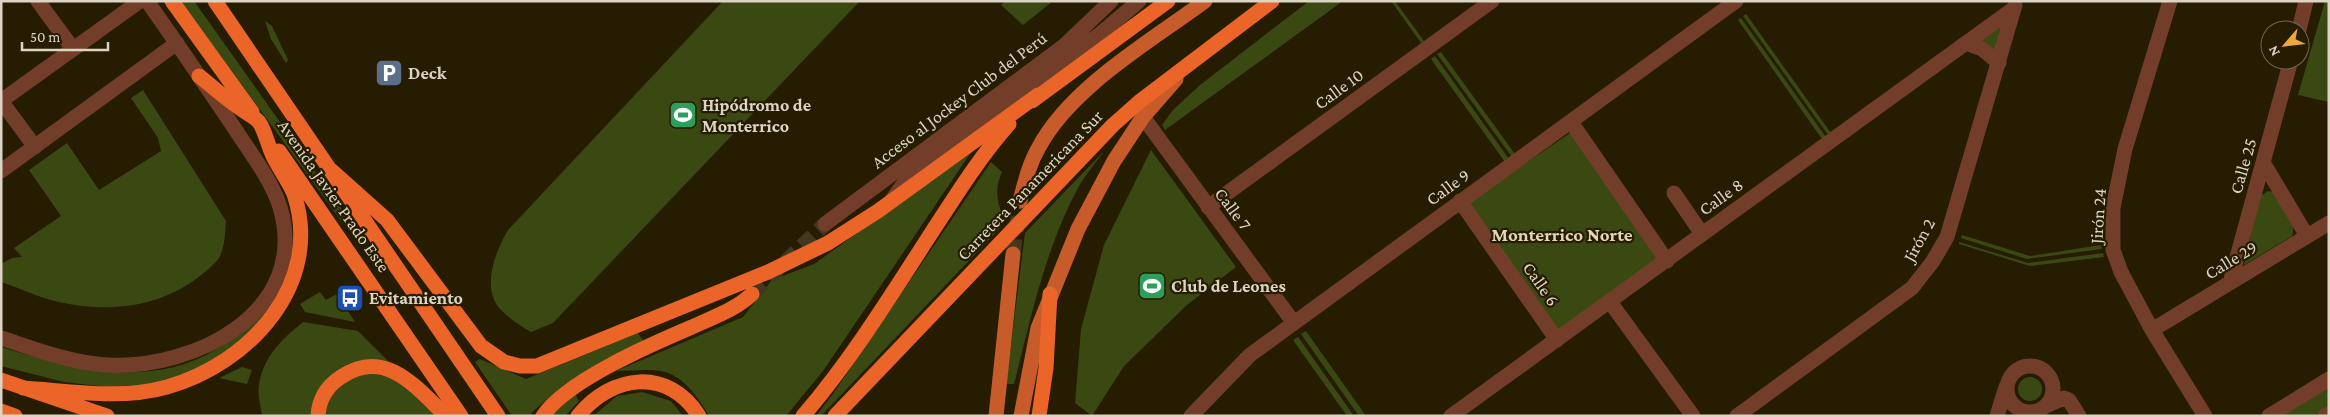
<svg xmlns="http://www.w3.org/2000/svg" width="2330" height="417" viewBox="0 0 2330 417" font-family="'Crimson Pro',serif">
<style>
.green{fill:#3a4912}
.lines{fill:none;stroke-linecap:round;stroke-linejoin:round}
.major-tunnel{stroke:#41381f;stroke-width:15;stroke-dasharray:15 8;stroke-linecap:butt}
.highway-tunnel{stroke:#41381f;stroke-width:15;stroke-dasharray:15 8;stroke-linecap:butt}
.minor{stroke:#733e29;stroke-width:15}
.major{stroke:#c85b2a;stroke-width:15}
.highway{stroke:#ea6527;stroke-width:15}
.labels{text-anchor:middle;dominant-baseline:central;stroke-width:4.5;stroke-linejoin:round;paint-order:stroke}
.poi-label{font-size:18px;font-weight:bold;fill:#dcd5c6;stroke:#261c01;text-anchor:start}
.street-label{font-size:18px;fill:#dcd5c6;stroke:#261c01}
.neighbourhood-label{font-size:19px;font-weight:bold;fill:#e4d7b7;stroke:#261c01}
</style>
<rect width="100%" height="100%" fill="#261c01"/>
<path class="green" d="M181,1H194L351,222L344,225Z
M723,1H860L553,323L531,332C521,326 510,319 502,311C480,290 495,252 508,230Z
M1005,1H1053L1023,25L1001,5Z
M1309,1H1343L1165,130L1162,125L1173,110L1200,85Z
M1391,1H1395L1424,41L1421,43Z
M2325,1H2329V102L2298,95Z
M2012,13L1995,58L1970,42Z
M1746,14L1831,133L1828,135L1743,16Z
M1741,18L1826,137L1822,139L1738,20Z
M265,21L272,26L288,60L286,63L271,39Z
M1441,52L1515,154L1512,157L1437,54Z
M1435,56L1509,159L1505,162L1431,59Z
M143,90L226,221C225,233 225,247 219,258C214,265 207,270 200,276C159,308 108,313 59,302C39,298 20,288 1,282V264L12,258L22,257L14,248L61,216L29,170L67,143L99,190L161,151L158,138L131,98Z
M1570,133L1660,262L1559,334L1463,206Z
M1151,150L1236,267L1187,305L1124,366L1092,416L1075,403L1081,329L1104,245Z
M972,151L823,371L786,416H709C699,398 683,375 661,371C647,369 630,371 616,371L743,317L772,280L814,264Z
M1104,151C1096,163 1085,175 1078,188C1045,249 1031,318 1014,384H1006L1025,233Z
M991,162L1002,172C998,181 996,190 998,200C1000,214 1005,210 1001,227L821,416H816L835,391Z
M2268,191L2273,192C2281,204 2298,222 2292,236L2244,265L2260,196Z
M1962,235L2030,256L2101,245L2102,249L2027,259L1961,238Z
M1959,242L2028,263L2103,253L2104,257L2030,266L1959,244Z
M320,292L326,300L337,294L355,322L305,312L300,304Z
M277,301L252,333L194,372L150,384L108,387L64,382L1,366V347C71,368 148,390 215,350C238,337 255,315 277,301Z
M303,322L358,331L389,362L378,359L360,361L311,416H262C261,406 257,394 259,385C263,357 282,339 303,322Z
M1306,331L1366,416H1359L1301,334Z
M638,333L644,342L564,385L532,412L531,416H512L475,362L480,359L526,379Z
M1298,337L1354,416H1347L1293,340Z
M242,367L252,370L247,384L219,378Z
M365,371L403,381L438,416H324L332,390Z
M2018 389a12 12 0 1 1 24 0a12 12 0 1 1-24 0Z
M2329,387V406L2314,416H2283Z
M642,392L671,401L683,416H593L617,396Z
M575,394L579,401L565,416H549Z"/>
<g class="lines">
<path class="major-tunnel" d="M1013,254L1020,201"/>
<path class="highway-tunnel" d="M752,294L825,224"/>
<path class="minor" d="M38,1L73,49
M2170,1L2125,149L2113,208V250L2121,272L2152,330L2205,416
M2299,30L2306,1
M1966,43L1982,49L1999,63
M1,101L140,1
M1,101L35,147
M1143,117L1294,323
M1571,122L1667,261
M2264,164L2307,236
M1,171L177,43
M1674,193L1702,234
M892,200L910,175L951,141L1100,34L1139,1
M1460,201L1557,340
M1208,207L1492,1
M825,224L1065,45L1111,1
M2230,283L2291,60
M1610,302L1693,416
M2152,330L2329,223
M1,338C35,349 71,363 107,365C195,370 311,311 280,207C271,179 251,154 235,129C206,86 177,43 147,1
M2007 389a23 23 0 1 1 46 0a23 23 0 1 1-46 0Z
M2046,406L2064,398L2069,400L2079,416
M1191,416L1250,355L1736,1
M1451,416L2013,9
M1737,416L1912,288L1933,261L1947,237L2015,5
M1997,416L2006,387
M2269,416L2329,379
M2325,416L2329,414"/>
<path class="major" d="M1020,201C1025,182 1029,164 1039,147C1071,87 1151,41 1205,1
M996,416L1013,254
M1021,416L1038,328L1078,229L1114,161L1143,117L1176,79"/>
<path class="highway" d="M172,1L252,112
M215,1L498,416
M1032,101L1168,1
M279,151L461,416
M331,170L387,220L481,346L504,362L520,366H537L768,272L828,243L878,211L1038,95
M1,380L107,416
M23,388C70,391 121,400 167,387C249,364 324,284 294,194C289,182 280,170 274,158C268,147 266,132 259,122C255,117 246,113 241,109C226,99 213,87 199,76
M1,411L15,416
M318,416C319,399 327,386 341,377C385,347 416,387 446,416
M543,416C566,381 652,344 692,327C713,317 735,310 752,294
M578,416C612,374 668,367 699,416
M803,416C851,360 890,297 930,235C955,197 978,159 1009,124
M835,416L1113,125L1139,102L1272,1
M1039,416L1046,368L1050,294"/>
</g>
<defs>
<g id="parking-square" transform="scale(1.4375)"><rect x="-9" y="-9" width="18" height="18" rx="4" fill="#5c6f8a" stroke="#261c01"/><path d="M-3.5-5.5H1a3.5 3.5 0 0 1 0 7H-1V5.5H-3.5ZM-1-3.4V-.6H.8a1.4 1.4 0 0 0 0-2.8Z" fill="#fff"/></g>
<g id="stadium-square" transform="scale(1.4375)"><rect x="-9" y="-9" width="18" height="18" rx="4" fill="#2e9e5b" stroke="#261c01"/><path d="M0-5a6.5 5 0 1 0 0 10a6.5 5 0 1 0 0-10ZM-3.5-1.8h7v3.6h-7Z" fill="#fff"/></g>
<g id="bus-square" transform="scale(1.4375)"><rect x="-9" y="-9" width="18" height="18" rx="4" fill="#1a4fb4" stroke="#261c01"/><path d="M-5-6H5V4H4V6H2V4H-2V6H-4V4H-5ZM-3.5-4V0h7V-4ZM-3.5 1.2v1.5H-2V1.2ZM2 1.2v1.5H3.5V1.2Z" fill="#fff"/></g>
</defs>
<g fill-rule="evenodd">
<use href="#parking-square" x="389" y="73"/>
<use href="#stadium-square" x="683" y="115"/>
<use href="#stadium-square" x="1152" y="286"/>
<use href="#bus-square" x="350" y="298"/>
</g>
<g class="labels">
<g class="poi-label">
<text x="408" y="73">Deck</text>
<text x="702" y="105">Hipódromo de<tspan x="702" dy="21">Monterrico</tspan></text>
<text x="1171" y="286">Club de Leones</text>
<text x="369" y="298">Evitamiento</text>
</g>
<g class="street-label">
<text transform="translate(1339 89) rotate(-36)">Calle 10</text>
<text transform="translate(959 100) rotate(-37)">Acceso al Jockey Club del Perú</text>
<text transform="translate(2243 166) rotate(-74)">Calle 25</text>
<text transform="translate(1030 185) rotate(-46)">Carretera Panamericana Sur</text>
<text transform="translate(1448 187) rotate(-36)">Calle 9</text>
<text transform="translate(334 196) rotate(55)">Avenida Javier Prado Este</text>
<text transform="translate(1721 197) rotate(-36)">Calle 8</text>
<text transform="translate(1233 209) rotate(53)">Calle 7</text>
<text transform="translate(2098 216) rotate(-86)">Jirón 24</text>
<text transform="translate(1919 240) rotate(-61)">Jirón 2</text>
<text transform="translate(2231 260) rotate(-31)">Calle 29</text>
<text transform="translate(1541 284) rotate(55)">Calle 6</text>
</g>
<g class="neighbourhood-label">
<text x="1562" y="234">Monterrico Norte</text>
</g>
</g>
<rect width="2330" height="417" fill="none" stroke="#dcd5c6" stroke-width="5"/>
<g transform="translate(2285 45) rotate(242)"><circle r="24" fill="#261c01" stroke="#6f6650"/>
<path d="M0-4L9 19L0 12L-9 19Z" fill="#eda83b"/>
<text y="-8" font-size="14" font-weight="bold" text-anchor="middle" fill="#dcd5c6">N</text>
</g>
<path d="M22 42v8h86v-8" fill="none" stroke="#dcd5c6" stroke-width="2.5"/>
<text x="30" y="42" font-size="15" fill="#dcd5c6" stroke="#261c01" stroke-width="4" paint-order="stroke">50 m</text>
</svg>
